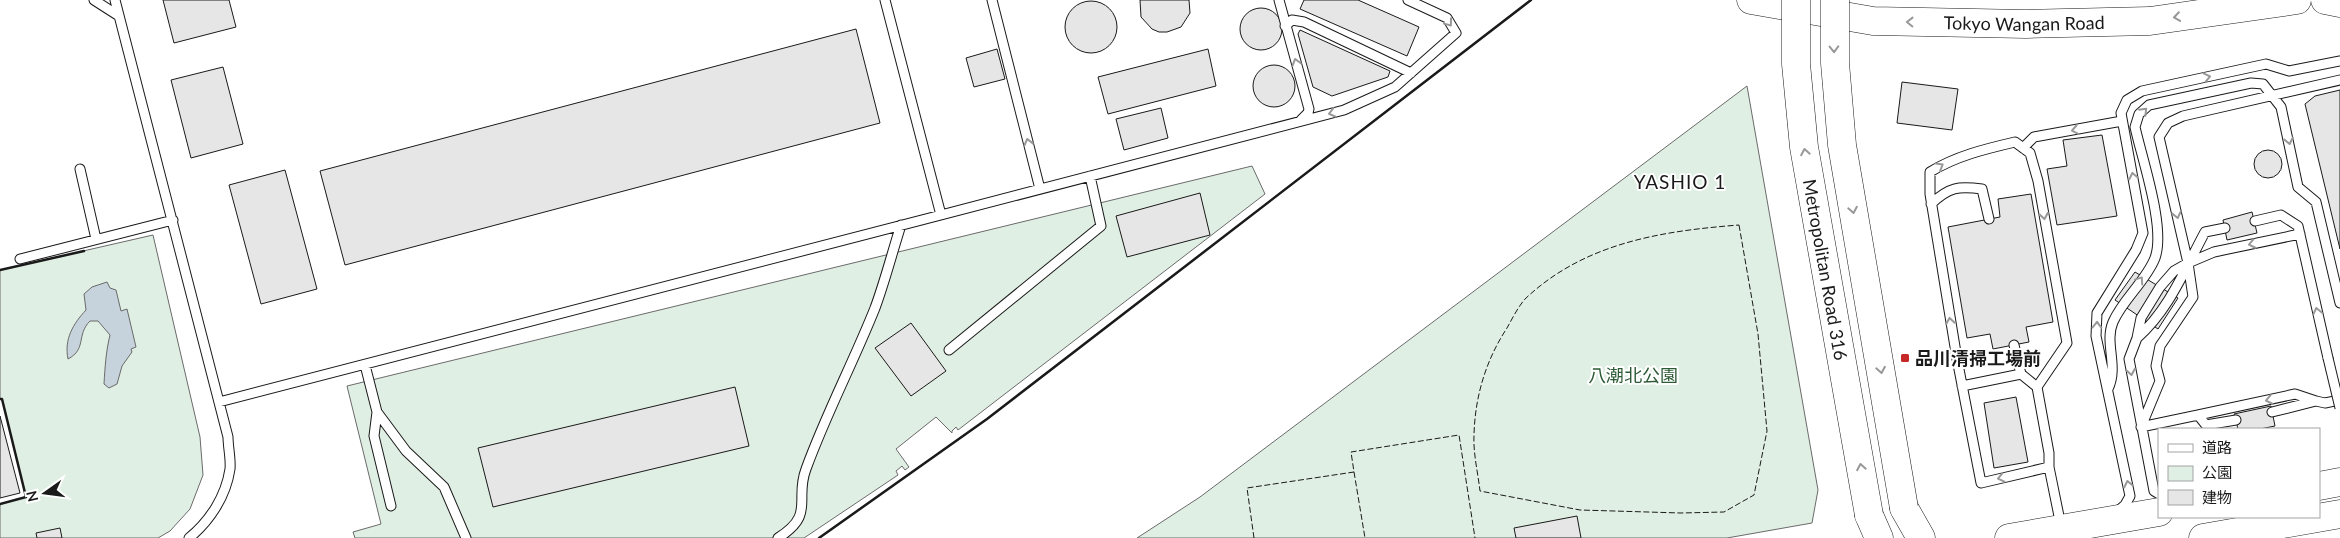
<svg xmlns="http://www.w3.org/2000/svg" width="2340" height="538" viewBox="0 0 2340 538" font-family="Lato,'Noto Sans JP',sans-serif">
<style>
.green{fill:#e0efe3;stroke:#6a6a6a}
.water{fill:#c6d2dc;stroke:#6a6a6a}
.building{fill:#e6e6e6;stroke:#1a1a1a}
.lines{fill:none;stroke-linecap:round;stroke-linejoin:round}
.lane-casing{stroke:#1a1a1a;stroke-width:11}
.primary-casing{stroke:#1a1a1a;stroke-width:29}
.highway-casing{stroke:#1a1a1a;stroke-width:29}
.lane{stroke:#fff;stroke-width:9}
.primary{stroke:#fff;stroke-width:28}
.highway{stroke:#fff;stroke-width:28}
.lane-bridge-casing{stroke:#1a1a1a;stroke-width:11;stroke-linecap:butt}
.primary-bridge-casing{stroke:#1a1a1a;stroke-width:29;stroke-linecap:butt}
.lane-bridge{stroke:#fff;stroke-width:9}
.primary-bridge{stroke:#fff;stroke-width:28}
.fence{stroke:#1a1a1a;stroke-width:1;stroke-dasharray:6 2.5;stroke-linecap:butt}
.wall{stroke:#1a1a1a;stroke-width:2.5}
.oneway{stroke:#989898}
.poi-dot{fill:#c62828;stroke:#fff;stroke-width:2}
.labels{text-anchor:middle;dominant-baseline:central;stroke-width:4;stroke-linejoin:round;paint-order:stroke}
.street-label{font-size:18px;fill:#1a1a1a;stroke:#fff}
.poi-label{font-size:18px;font-weight:bold;fill:#1a1a1a;stroke:#fff;text-anchor:start}
.park-label{font-size:18px;fill:#2b5a34;stroke:#fff}
.neighbourhood-label{font-size:19px;letter-spacing:1px;fill:#1a1a1a;stroke:#fff}
</style>
<rect width="100%" height="100%" fill="#fff"/>
<path class="green" d="M1747,86L1818,490L1812,523L1727,538H1137L1200,497Z
M1252,166L1265,194L958,430L956,427L952,431V433L936,417L896,449L909,467L905,470L902,466L896,471L898,475L804,538H355L353,532L381,524L347,386Z
M153,235L200,437L203,475L190,509L170,531L158,538H0V504L26,497L2,399H0V270Z"/>
<path class="water" d="M107,282L110,288L116,290L121,311L127,309L136,347L131,349L132,352L122,366L117,384L109,388L104,384C105,367 106,351 110,335L98,321H90C76,335 87,349 68,359C64,339 73,324 86,310L84,294L92,287Z"/>
<path class="building" d="M163,0H229L236,27L174,43Z
M1140,0H1189L1190,13L1181,27L1167,32H1159L1152,29L1141,17Z
M1304,0H1358L1419,27L1407,56L1300,9Z
M1065 27a26 26 0 1 1 52 0a26 26 0 1 1-52 0Z
M1240 29a21 21 0 1 1 42 0a21 21 0 1 1-42 0Z
M856,29L880,123L345,265L320,171Z
M1300,30L1390,71L1388,77L1332,96L1313,87L1298,34Z
M997,49L1005,79L974,87L966,58Z
M1208,49L1216,86L1108,114L1098,77Z
M1253 86a21 21 0 1 1 42 0a21 21 0 1 1-42 0Z
M223,67L243,144L191,158L171,80Z
M1902,82L1958,89L1952,130L1897,123Z
M2340,90V249L2305,104L2315,96Z
M1161,108L1168,138L1124,150L1116,119Z
M2102,135L2117,216L2057,225L2047,169L2067,166L2063,140Z
M2254 164a14 14 0 1 1 28 0a14 14 0 1 1-28 0Z
M285,170L317,289L261,304L229,185Z
M1200,193L1210,235L1127,257L1116,216Z
M2031,194L2053,322L2026,327L2029,342L1993,349L1990,334L1967,338L1948,227L2000,217L1998,199Z
M2252,212L2257,233L2227,240L2223,220Z
M2135,272L2178,298L2158,329L2115,300Z
M911,323L946,371L911,396L875,348Z
M735,387L749,446L493,507L478,448Z
M2016,397L2028,462L1994,468L1984,403Z
M2271,406L2275,426L2260,429H2238L2234,414Z
M0,416L20,493L0,498Z
M1577,516L1581,538H1516L1514,528Z
M60,528L62,538H37L36,533Z"/>
<g class="lines">
<g class="lane-casing">
<path id="lane" d="M94,0L119,16
M115,0L228,437C228,447 231,459 230,469C226,496 210,521 189,538
M992,0L1040,189
M1279,0L1309,109L1308,113L1301,120
M1285,26L1292,20L1304,22L1411,73
M2023,148L2034,137L2122,121
M80,169L96,239
M1931,204C1949,187 1958,186 1982,189L1989,219
M941,215L1344,110L1395,87L1456,33L1447,18L1408,0
M2255,221L2281,215L2298,226L2328,358
M20,259L173,220
M2137,338C2169,310 2185,269 2205,232L2225,228
M2014,345L2021,374
M949,350L1101,226L1090,176
M365,365L377,412L406,451L444,487L466,538
M1962,386L2021,374L2037,387L2049,453V467L2061,526
M2037,387L2067,343L2038,181L2030,153L2015,142C1985,149 1956,156 1930,172V194L1957,359L1981,483L2049,467
M2108,389C2119,366 2104,343 2113,322C2123,299 2146,281 2155,258C2166,228 2142,159 2135,127L2139,114L2149,105L2251,83L2263,84L2281,107L2298,187L2316,202L2340,303
M219,402L941,215L885,0
M377,412L374,436L391,506
M2272,412L2316,401L2325,403L2340,400
M2198,415L2295,394L2316,401
M2141,427L2160,381L2156,366L2160,346L2193,297L2188,263L2214,252L2300,234
M2141,427L2198,415L2206,425L2236,420
M2159,494L2154,491L2129,359L2137,338L2141,318L2160,287L2174,271L2188,263L2159,137L2168,123L2183,116L2340,80
M2117,512L2125,505L2130,496L2096,336L2097,313L2136,250L2143,233L2121,113L2127,100L2142,91L2266,64L2289,71L2340,61
M778,538C816,514 794,500 806,469C826,414 853,363 875,308C885,281 892,253 901,225"/>
</g>
<g class="primary-casing">
<path id="primary" d="M2319,486L2340,482
M1904,508L1921,538
M1869,515L1879,538
M2009,538L2159,512
M2203,538L2340,514"/>
</g>
<g class="highway-casing">
<g id="highway">
<path id="s1" d="M1751,0L1873,21L2026,24L2150,21L2297,0"/>
<path d="M2325,0L2340,3"/>
</g>
</g>
<use href="#lane" class="lane"/>
<use href="#primary" class="primary"/>
<use href="#highway" class="highway"/>
<g class="lane-bridge-casing">
<path id="lane-bridge" d="M2328,358L2340,408"/>
</g>
<g class="primary-bridge-casing">
<g id="primary-bridge">
<path id="s2" d="M1796,0V64L1804,147L1869,515"/>
<path d="M1835,0V63L1842,145L1904,508"/>
</g>
</g>
<use href="#lane-bridge" class="lane-bridge"/>
<use href="#primary-bridge" class="primary-bridge"/>
<path class="fence" d="M1739,225L1758,334L1767,431L1754,495L1724,512L1681,513L1580,510L1480,491C1478,473 1473,453 1474,435C1475,396 1486,360 1507,328C1512,319 1518,307 1525,299C1584,243 1661,231 1739,225Z
M1354,472L1365,538
M1254,538L1247,488L1354,472L1351,452L1459,435L1475,538"/>
<path class="wall" d="M0,270L84,251
M0,399H2L26,497L0,504
M819,538L987,419L1531,0"/>
</g>
<defs><path id="oneway-chevron" d="M-2-3.5L2.5 0L-2 3.5" fill="none" stroke-width="1.6" stroke-linecap="round" stroke-linejoin="round" transform="scale(1.25)"/></defs>
<g class="oneway">
<use href="#oneway-chevron" transform="translate(2177 17) rotate(172)"/>
<use href="#oneway-chevron" transform="translate(1910 22) rotate(-179)"/>
<use href="#oneway-chevron" transform="translate(1449 23) rotate(53)"/>
<use href="#oneway-chevron" transform="translate(1834 49) rotate(89)"/>
<use href="#oneway-chevron" transform="translate(1296 62) rotate(-106)"/>
<use href="#oneway-chevron" transform="translate(2207 77) rotate(-13)"/>
<use href="#oneway-chevron" transform="translate(2144 111) rotate(-45)"/>
<use href="#oneway-chevron" transform="translate(1332 113) rotate(166)"/>
<use href="#oneway-chevron" transform="translate(2075 130) rotate(169)"/>
<use href="#oneway-chevron" transform="translate(2289 141) rotate(78)"/>
<use href="#oneway-chevron" transform="translate(1028 142) rotate(-104)"/>
<use href="#oneway-chevron" transform="translate(1805 152) rotate(-100)"/>
<use href="#oneway-chevron" transform="translate(1940 166) rotate(-31)"/>
<use href="#oneway-chevron" transform="translate(2133 176) rotate(-102)"/>
<use href="#oneway-chevron" transform="translate(1853 210) rotate(80)"/>
<use href="#oneway-chevron" transform="translate(2177 215) rotate(77)"/>
<use href="#oneway-chevron" transform="translate(2044 216) rotate(81)"/>
<use href="#oneway-chevron" transform="translate(2252 244) rotate(168)"/>
<use href="#oneway-chevron" transform="translate(2140 280) rotate(-56)"/>
<use href="#oneway-chevron" transform="translate(2317 311) rotate(-103)"/>
<use href="#oneway-chevron" transform="translate(1950 321) rotate(-99)"/>
<use href="#oneway-chevron" transform="translate(2097 325) rotate(-89)"/>
<use href="#oneway-chevron" transform="translate(1881 370) rotate(80)"/>
<use href="#oneway-chevron" transform="translate(2131 372) rotate(80)"/>
<use href="#oneway-chevron" transform="translate(2269 400) rotate(168)"/>
<use href="#oneway-chevron" transform="translate(1861 467) rotate(-100)"/>
<use href="#oneway-chevron" transform="translate(2001 478) rotate(167)"/>
<use href="#oneway-chevron" transform="translate(2128 484) rotate(-102)"/>
</g>
<rect class="poi-dot" x="1900" y="353" width="10" height="10" rx="2.5"/>
<g class="labels">
<g class="street-label">
<text stroke="none"><textPath href="#s1" startOffset="275">Tokyo Wangan Road</textPath></text>
<text stroke="none"><textPath href="#s2" startOffset="272">Metropolitan Road 316</textPath></text>
</g>
<g class="poi-label">
<text x="1915" y="358">品川清掃工場前</text>
</g>
<g class="park-label">
<text x="1633" y="375">八潮北公園</text>
</g>
<g class="neighbourhood-label">
<text x="1680" y="181">YASHIO 1</text>
</g>
</g>
<rect x="2158" y="428" width="162" height="90" fill="#ffffff" stroke="#a3a3a3"/>
<rect x="2168" y="444" width="25" height="8" fill="#ffffff" stroke="#a3a3a3"/>
<text x="2202" y="453" font-size="15" fill="#1a1a1a">道路</text>
<rect x="2168" y="466" width="25" height="15" fill="#e0efe3" stroke="#a3a3a3"/>
<text x="2202" y="478" font-size="15" fill="#1a1a1a">公園</text>
<rect x="2168" y="490" width="25" height="15" fill="#e6e6e6" stroke="#a3a3a3"/>
<text x="2202" y="503" font-size="15" fill="#1a1a1a">建物</text>
<g transform="translate(45 493) rotate(256)" stroke="#ffffff" stroke-width="4" paint-order="stroke">
<path d="M0-4L9 19L0 12L-9 19Z" fill="#1a1a1a"/>
<text y="-8" font-size="14" font-weight="bold" text-anchor="middle" fill="#1a1a1a">N</text>
</g>
</svg>
